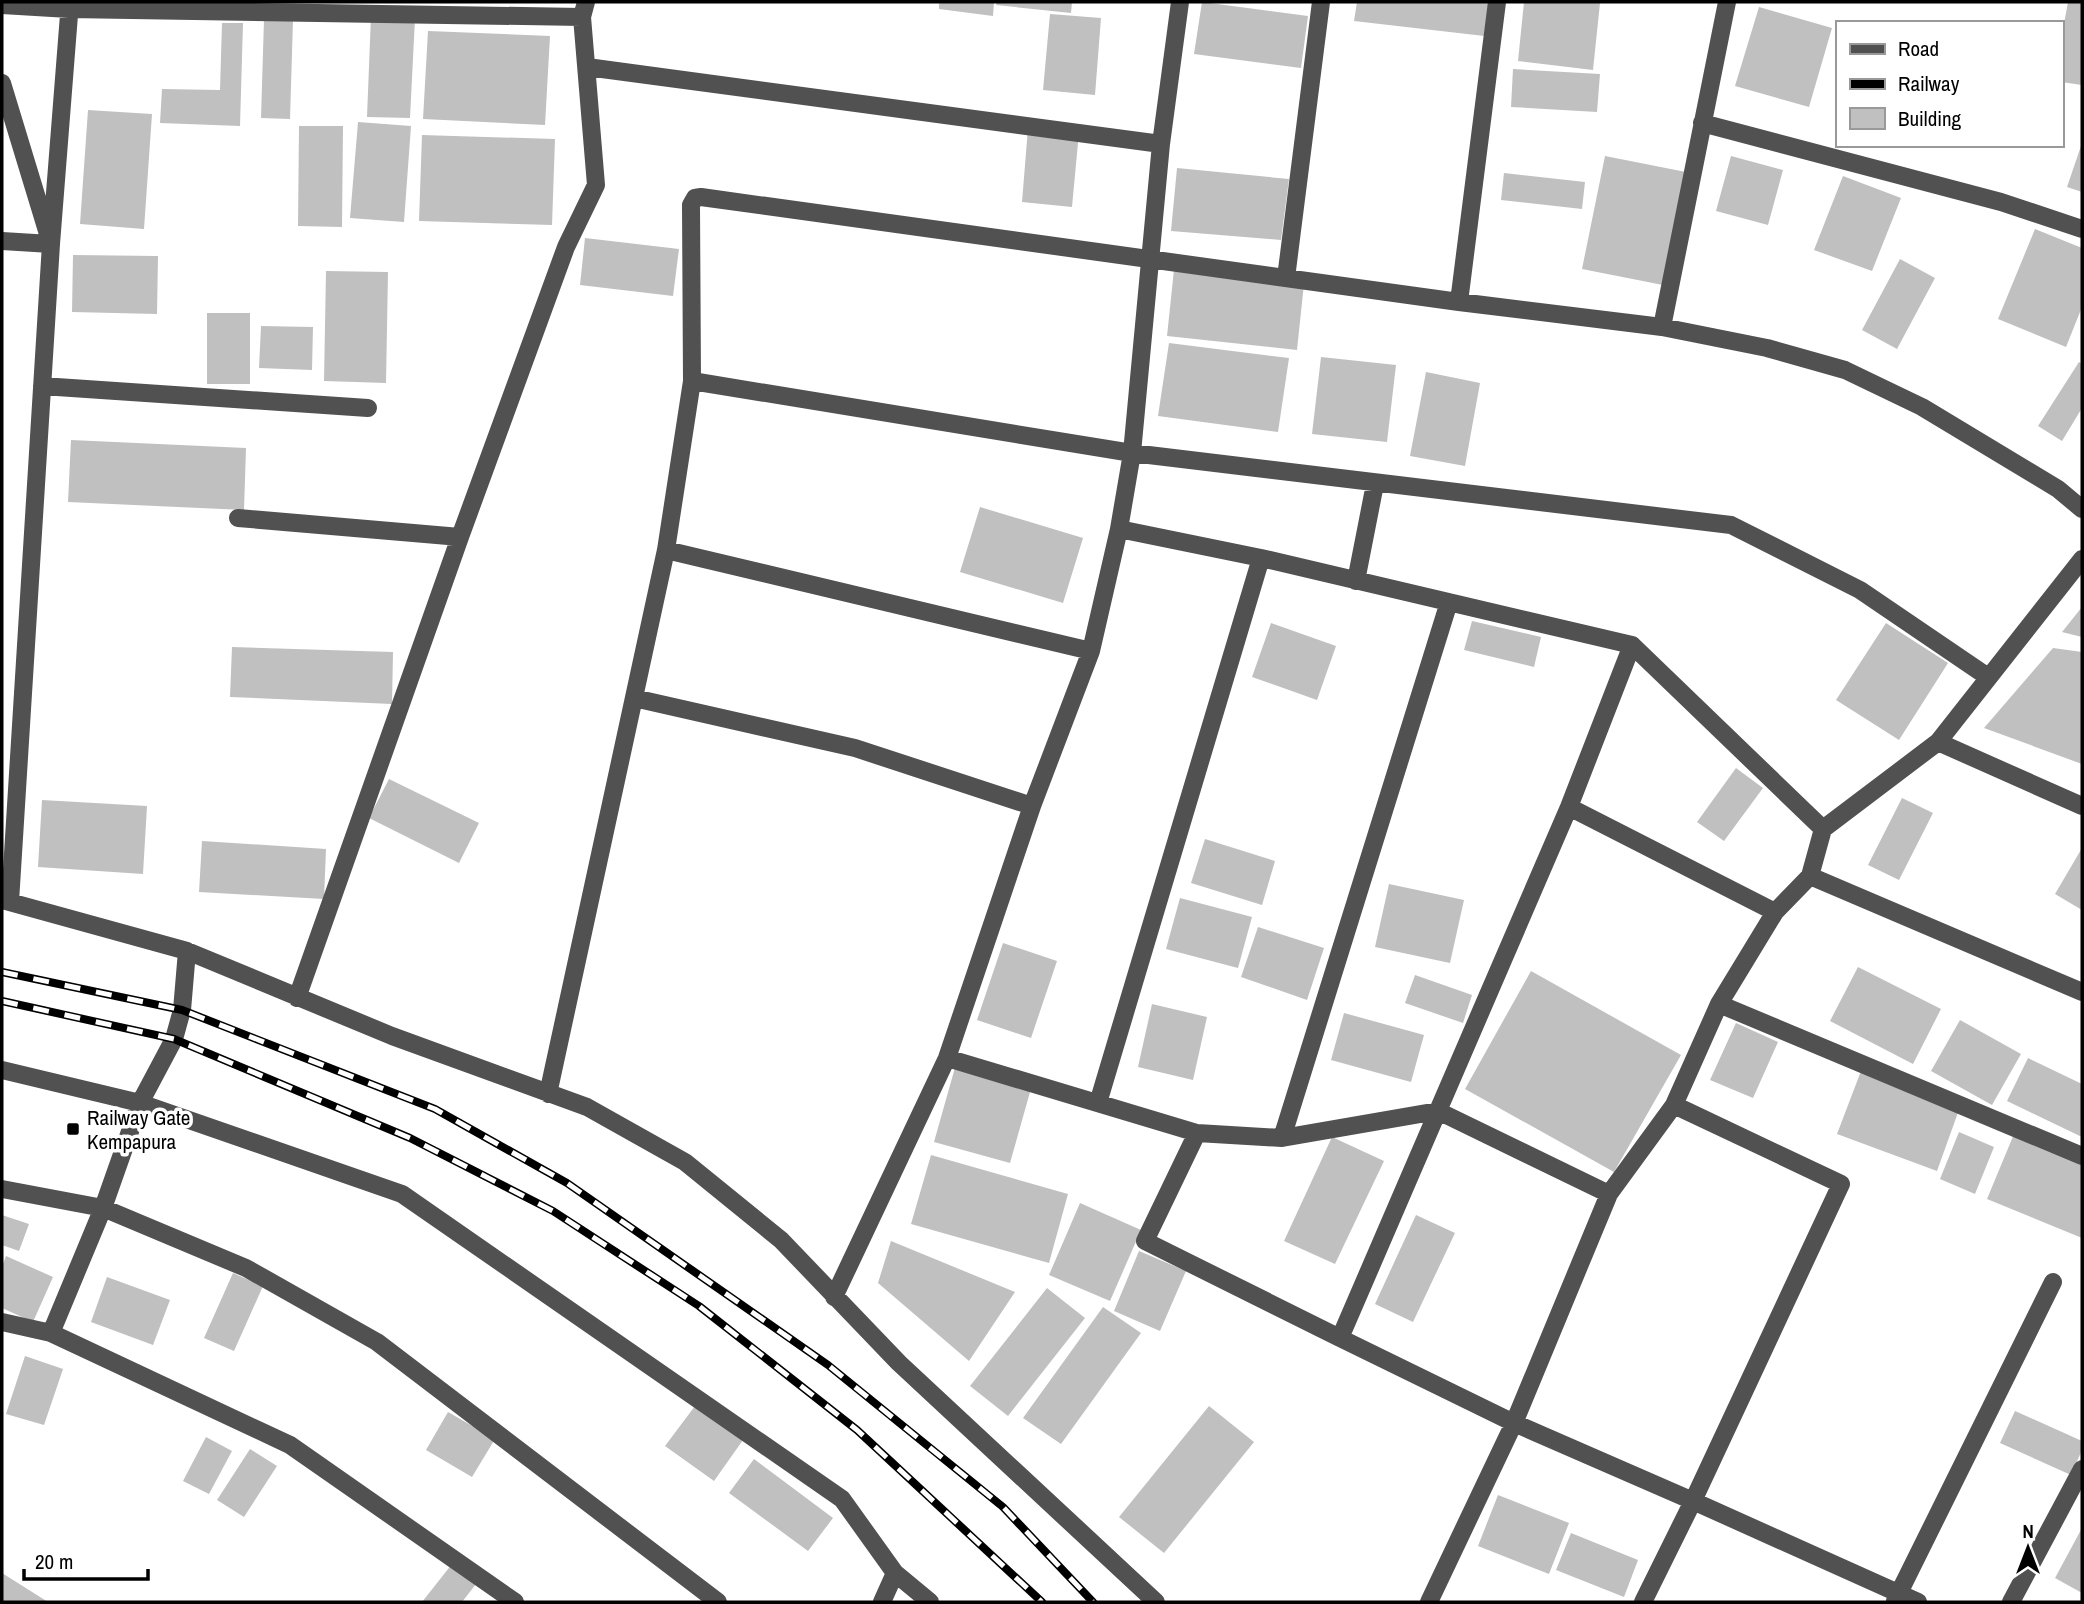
<svg xmlns="http://www.w3.org/2000/svg" width="2084" height="1604" viewBox="0 0 2084 1604" font-family="'Archivo Narrow',sans-serif">
<style>
.building{fill:#c0c0c0}
.lines{fill:none;stroke-linecap:round;stroke-linejoin:round}
.minor{stroke:#515151;stroke-width:18}
.rail-casing{stroke:#000;stroke-width:8}
.rail{stroke:#fff;stroke-width:5;stroke-dasharray:16;stroke-linecap:butt}
.poi-dot{fill:#000;stroke:#fff;stroke-width:2.5}
.labels{text-anchor:middle;dominant-baseline:central;stroke-width:7;stroke-linejoin:round;paint-order:stroke}
.poi-label{font-size:21px;fill:#000;stroke:#fff;text-anchor:start}
</style>
<rect width="100%" height="100%" fill="#fff"/>
<path class="building" d="M939,2H994L993,16L939,9Z
M997,2H1072L1071,13L996,5Z
M1202,2L1308,16L1301,68L1194,54Z
M1357,2H1497L1493,37L1354,21Z
M1524,2L1600,3L1593,70L1518,61Z
M2068,2H2082V85L2061,82V40Z
M1759,7L1832,28L1809,107L1735,86Z
M1050,14L1101,18L1095,95L1043,90Z
M371,16L415,18L410,118L367,117Z
M264,19L293,20L290,119L261,118Z
M222,23H243L240,126L160,123L162,89L220,90Z
M428,31L550,36L545,125L423,119Z
M1513,69L1600,74L1597,112L1511,107Z
M88,110L152,114L144,229L80,224Z
M358,122L411,126L404,222L350,218Z
M299,126H343L342,227L298,226Z
M1028,128L1079,132L1072,207L1022,202Z
M422,135L555,139L552,225L419,221Z
M2082,143V192L2067,187Z
M1605,156L1691,173L1668,286L1582,269Z
M1731,156L1783,170L1768,225L1716,211Z
M1177,168L1289,179L1281,240L1171,231Z
M1504,173L1585,182L1582,209L1501,200Z
M1843,176L1901,198L1872,271L1814,250Z
M2035,229L2082,248V307L2066,347L1998,319Z
M585,238L679,249L673,296L580,285Z
M73,255L158,256L157,314L72,312Z
M1900,259L1935,278L1897,349L1862,330Z
M1175,260L1305,274L1297,350L1167,336Z
M326,271L388,272L386,383L324,381Z
M207,313H250V384H207Z
M261,326L313,327L312,370L259,368Z
M1169,343L1289,358L1278,432L1158,416Z
M1321,357L1396,365L1387,442L1312,434Z
M2079,362L2082,364V408L2062,441L2038,426Z
M1426,372L1480,383L1465,466L1410,456Z
M71,440L246,448L244,510L68,502Z
M980,507L1083,538L1063,603L960,572Z
M2082,607V637L2062,632Z
M1472,621L1541,637L1534,667L1464,650Z
M1271,623L1336,646L1317,700L1252,677Z
M1886,623L1948,663L1899,740L1836,700Z
M232,647L393,652L392,704L230,697Z
M2053,648L2082,652V764L1984,728Z
M1736,768L1763,788L1724,841L1697,822Z
M389,779L479,823L459,863L369,818Z
M1902,798L1933,813L1899,880L1868,865Z
M42,800L147,806L143,874L38,867Z
M1205,839L1275,861L1262,905L1191,883Z
M202,841L326,849L324,899L199,892Z
M2082,848V910L2055,894Z
M1389,884L1464,900L1450,963L1375,947Z
M1180,898L1252,917L1238,968L1166,949Z
M1258,927L1324,948L1307,1000L1241,977Z
M1003,943L1057,961L1031,1038L977,1020Z
M1858,967L1941,1009L1913,1064L1830,1021Z
M1531,971L1681,1055L1614,1172L1465,1089Z
M1415,975L1472,995L1463,1023L1405,1003Z
M1152,1004L1207,1017L1193,1080L1138,1067Z
M1344,1013L1424,1035L1411,1082L1331,1060Z
M1960,1020L2021,1054L1992,1105L1931,1071Z
M1736,1023L1778,1042L1753,1098L1710,1080Z
M2028,1058L2082,1084V1137L2007,1101Z
M956,1064L1032,1085L1010,1163L934,1142Z
M1861,1071L1960,1107L1937,1171L1837,1134Z
M1959,1132L1994,1147L1975,1194L1940,1179Z
M2014,1134L2082,1162V1238L1987,1199Z
M1332,1137L1384,1161L1335,1264L1284,1241Z
M931,1155L1068,1194L1049,1263L911,1224Z
M1080,1203L1141,1230L1110,1301L1049,1275Z
M2,1215L29,1224L19,1251L2,1245Z
M1416,1215L1455,1233L1413,1322L1375,1304Z
M891,1241L1015,1292L969,1361L878,1283Z
M1139,1251L1186,1271L1160,1331L1114,1311Z
M6,1256L53,1277L33,1322L2,1308V1267Z
M233,1273L263,1286L234,1351L204,1338Z
M107,1277L170,1300L153,1345L91,1322Z
M1047,1288L1085,1318L1008,1416L970,1386Z
M1103,1307L1141,1333L1061,1444L1023,1418Z
M25,1356L63,1369L44,1425L6,1414Z
M695,1406L743,1440L714,1481L665,1446Z
M1209,1406L1254,1442L1164,1553L1119,1517Z
M2015,1411L2082,1441V1450L2071,1475L2000,1443Z
M448,1412L495,1439L472,1477L426,1450Z
M206,1437L232,1451L209,1494L183,1481Z
M250,1449L277,1466L244,1517L217,1500Z
M754,1459L833,1518L808,1551L729,1493Z
M1498,1495L1569,1523L1549,1574L1478,1546Z
M2082,1528V1593L2055,1578Z
M1571,1533L1638,1560L1624,1597L1556,1570Z
M452,1564L476,1584L462,1602H422Z
M2,1573L48,1602H2Z"/>
<g class="lines">
<path class="minor" d="M2,5L69,9L582,17
M587,67L1161,144
M2,83L51,244L2,241
M1702,123L2001,202L2082,229
M1286,278L1321,2
M1459,302L1497,2
M1662,327L1727,2
M692,381L1132,453L1731,525L1860,590L1988,677
M42,386L368,408
M238,518L460,537
M1119,529L1261,558L1632,645L1823,829
M666,550L1091,651
M1356,581L1375,484
M1632,645L1569,807L1340,1338L1514,1423L1693,1501L1918,1602
M634,698L855,748L1032,806
M1938,742L2082,806
M1569,807L1775,912
M1810,876L2082,992
M2,900L187,951L392,1036L587,1107L685,1162L781,1240L899,1363L1156,1602
M10,902L51,244L70,2
M187,951L182,1010L174,1039L140,1103L103,1208L51,1333L290,1445L515,1602
M297,998L460,537L566,247L596,185L582,17L586,2
M1719,1004L2082,1156
M947,1058L1197,1133L1282,1138L1438,1111L1609,1194
M2,1070L140,1103L402,1194L842,1499L895,1573L930,1602
M548,1094L666,550L692,381L691,205L695,198L701,197L1459,302L1662,327L1767,348L1845,370L1922,407L2058,489L2082,509
M1098,1103L1261,558
M1197,1133L1145,1241L1340,1338
M1282,1138L1449,602
M2,1189L103,1208L246,1268L377,1342L718,1602
M834,1297L947,1058L1032,806L1091,651L1119,529L1132,453L1161,144L1180,2
M2,1322L51,1333
M1895,1601L2053,1282
M882,1602L895,1573
M1429,1602L1514,1423L1609,1194L1674,1105L1719,1004L1775,912L1810,876L1823,829L1938,742L2082,559
M1643,1602L1693,1501L1841,1184L1674,1105
M2011,1602L2082,1469"/>
<g class="rail-casing">
<path id="rail" d="M2,972L182,1010L435,1109L567,1183L828,1365L1003,1507L1093,1602
M2,1001L174,1039L410,1138L553,1211L699,1306L857,1430L1042,1602"/>
</g>
<use href="#rail" class="rail"/>
</g>
<rect class="poi-dot" x="66" y="1122" width="14" height="14" rx="3.5"/>
<g class="labels">
<g class="poi-label">
<text x="87" y="1117">Railway Gate<tspan x="87" dy="24">Kempapura</tspan></text>
</g>
</g>
<rect width="2084" height="1604" fill="none" stroke="#000000" stroke-width="7"/>
<rect x="1836" y="21" width="228" height="126" fill="#ffffff" stroke="#999999" stroke-width="2"/>
<rect x="1850" y="44" width="35" height="10" fill="#515151" stroke="#999999" stroke-width="2"/>
<text x="1898" y="56" font-size="21" fill="#000000">Road</text>
<rect x="1850" y="79" width="35" height="10" fill="#000000" stroke="#999999" stroke-width="2"/>
<text x="1898" y="91" font-size="21" fill="#000000">Railway</text>
<rect x="1850" y="108" width="35" height="21" fill="#c0c0c0" stroke="#999999" stroke-width="2"/>
<text x="1898" y="126" font-size="21" fill="#000000">Building</text>
<g transform="translate(2028 1548)" stroke="#ffffff" stroke-width="5" paint-order="stroke">
<path d="M0-5L12 26L0 18L-12 26Z" fill="#000000"/>
<text y="-10" font-size="19" font-weight="bold" text-anchor="middle" fill="#000000">N</text>
</g>
<path d="M24 1569v10h124v-10" fill="none" stroke="#000000" stroke-width="3.5"/>
<text x="35" y="1569" font-size="21" fill="#000000" stroke="#ffffff" stroke-width="5" paint-order="stroke">20 m</text>
</svg>
